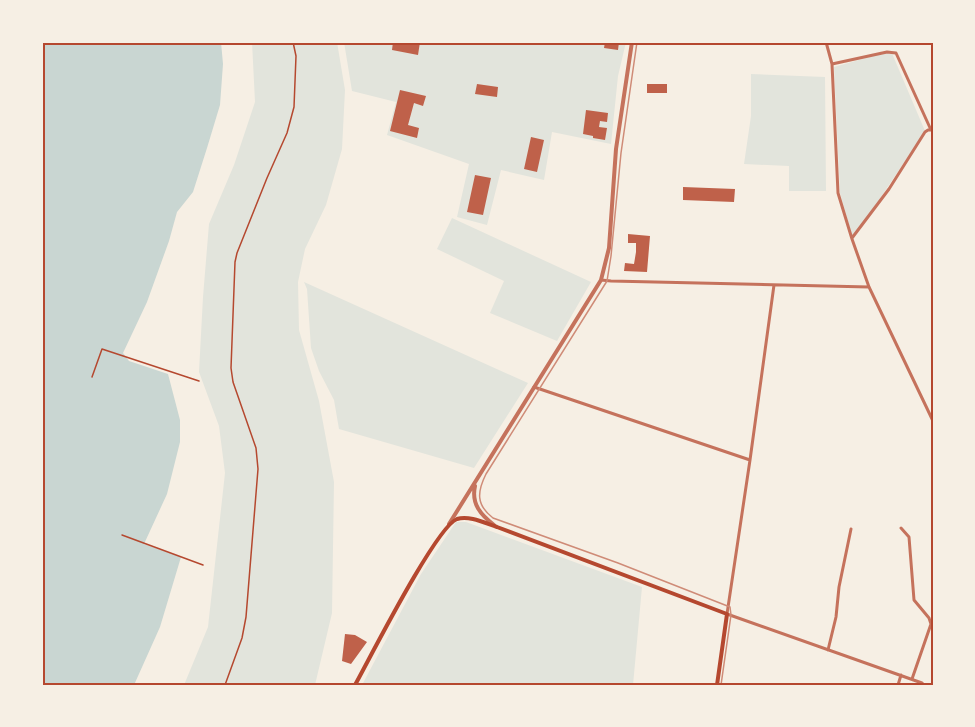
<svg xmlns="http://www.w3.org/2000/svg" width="975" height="727" viewBox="0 0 975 727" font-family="'PT Sans Narrow',sans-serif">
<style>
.green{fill:#e2e4dc}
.water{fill:#c9d6d2}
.building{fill:#bf614a}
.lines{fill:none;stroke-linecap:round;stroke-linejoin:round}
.path{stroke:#b5482f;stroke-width:1.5}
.minor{stroke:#c5725c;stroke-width:3}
.tertiary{stroke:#c5725c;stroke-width:4}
.secondary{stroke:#b5482f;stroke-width:4}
.tram{stroke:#cf8b77;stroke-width:1.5}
.neatline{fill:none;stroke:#b5482f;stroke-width:2}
</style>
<rect width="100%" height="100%" fill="#f6efe4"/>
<path class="green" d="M252,42H337L345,90L342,149L326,205L305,249L298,282L299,330L319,401L334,482L332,613L315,685H184L208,627L225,473L219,426L199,372L203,297L209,224L234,165L255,102Z
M344,42H626L618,76L611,144L552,132L544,180L501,170L487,225L457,217L469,164L387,135L396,102L352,91Z
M891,51L925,131L853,239L840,193L834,67Z
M751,74L825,77L826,191H789V166L744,164L751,116Z
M452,218L591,282L557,341L490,313L504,281L437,249Z
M304,282L528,383L474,468L339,429L334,400L319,371L311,348L307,289Z
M456,522H466L642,587L633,685H362L421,574Z"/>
<path class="water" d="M42,42H221L223,64L220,105L207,148L193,192L177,212L169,241L147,302L123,353L129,361L168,374L180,420V442L167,494L144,544L181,557L160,627L134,685H42Z"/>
<path class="building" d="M393,42H420L418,55L392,50Z
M605,42H619L618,50L604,48Z
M477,84L498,87L497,97L475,94Z
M647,84H667V93H647Z
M400,90L426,96L423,106L414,103L408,125L419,128L417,138L390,131Z
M586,110L608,113L607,122L600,121L599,127L607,128L605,140L593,138V136L583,134Z
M531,137L544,140L537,172L524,169Z
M475,175L491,178L483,215L467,212Z
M683,187L735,189L734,202L683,200Z
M628,234L650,236L647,272L624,271L625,263L634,264L636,252V243H628Z
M345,634L355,635L367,642L351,664L342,661Z"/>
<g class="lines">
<path class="path" d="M92,377L102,349L199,381
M122,535L203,565
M225,685L242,638L246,617L258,469L256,448L233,382L231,368L235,262L237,253L267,178L287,133L294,107L296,56L293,42"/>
<path class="minor" d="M826,42L832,64L838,193L852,239L869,287L933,421
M832,64L887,52L896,53L931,130
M852,238L889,189L925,132L928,130H931
M601,280L611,281L869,287
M774,285L750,460L727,614L922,683L924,685
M534,387L750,460
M901,528L909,537L914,600L929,618L931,624L912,679
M828,650L836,617L839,587L851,529
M898,685L901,675"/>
<path class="tertiary" d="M475,486C471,504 481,515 494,525
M449,524L601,280L609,248L616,149L632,42"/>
<path class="secondary" d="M355,685C370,658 436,527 457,519C469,515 485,523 497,527L727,614L717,685"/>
<path class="tram" d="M637,42L621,153L611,256L607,281L486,474C477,492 476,505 493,518L618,563L730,607L731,615L721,685"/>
</g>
<rect width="975" height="727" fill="none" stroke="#f6efe4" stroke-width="87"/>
<rect x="44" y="44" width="888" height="640" class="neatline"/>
</svg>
